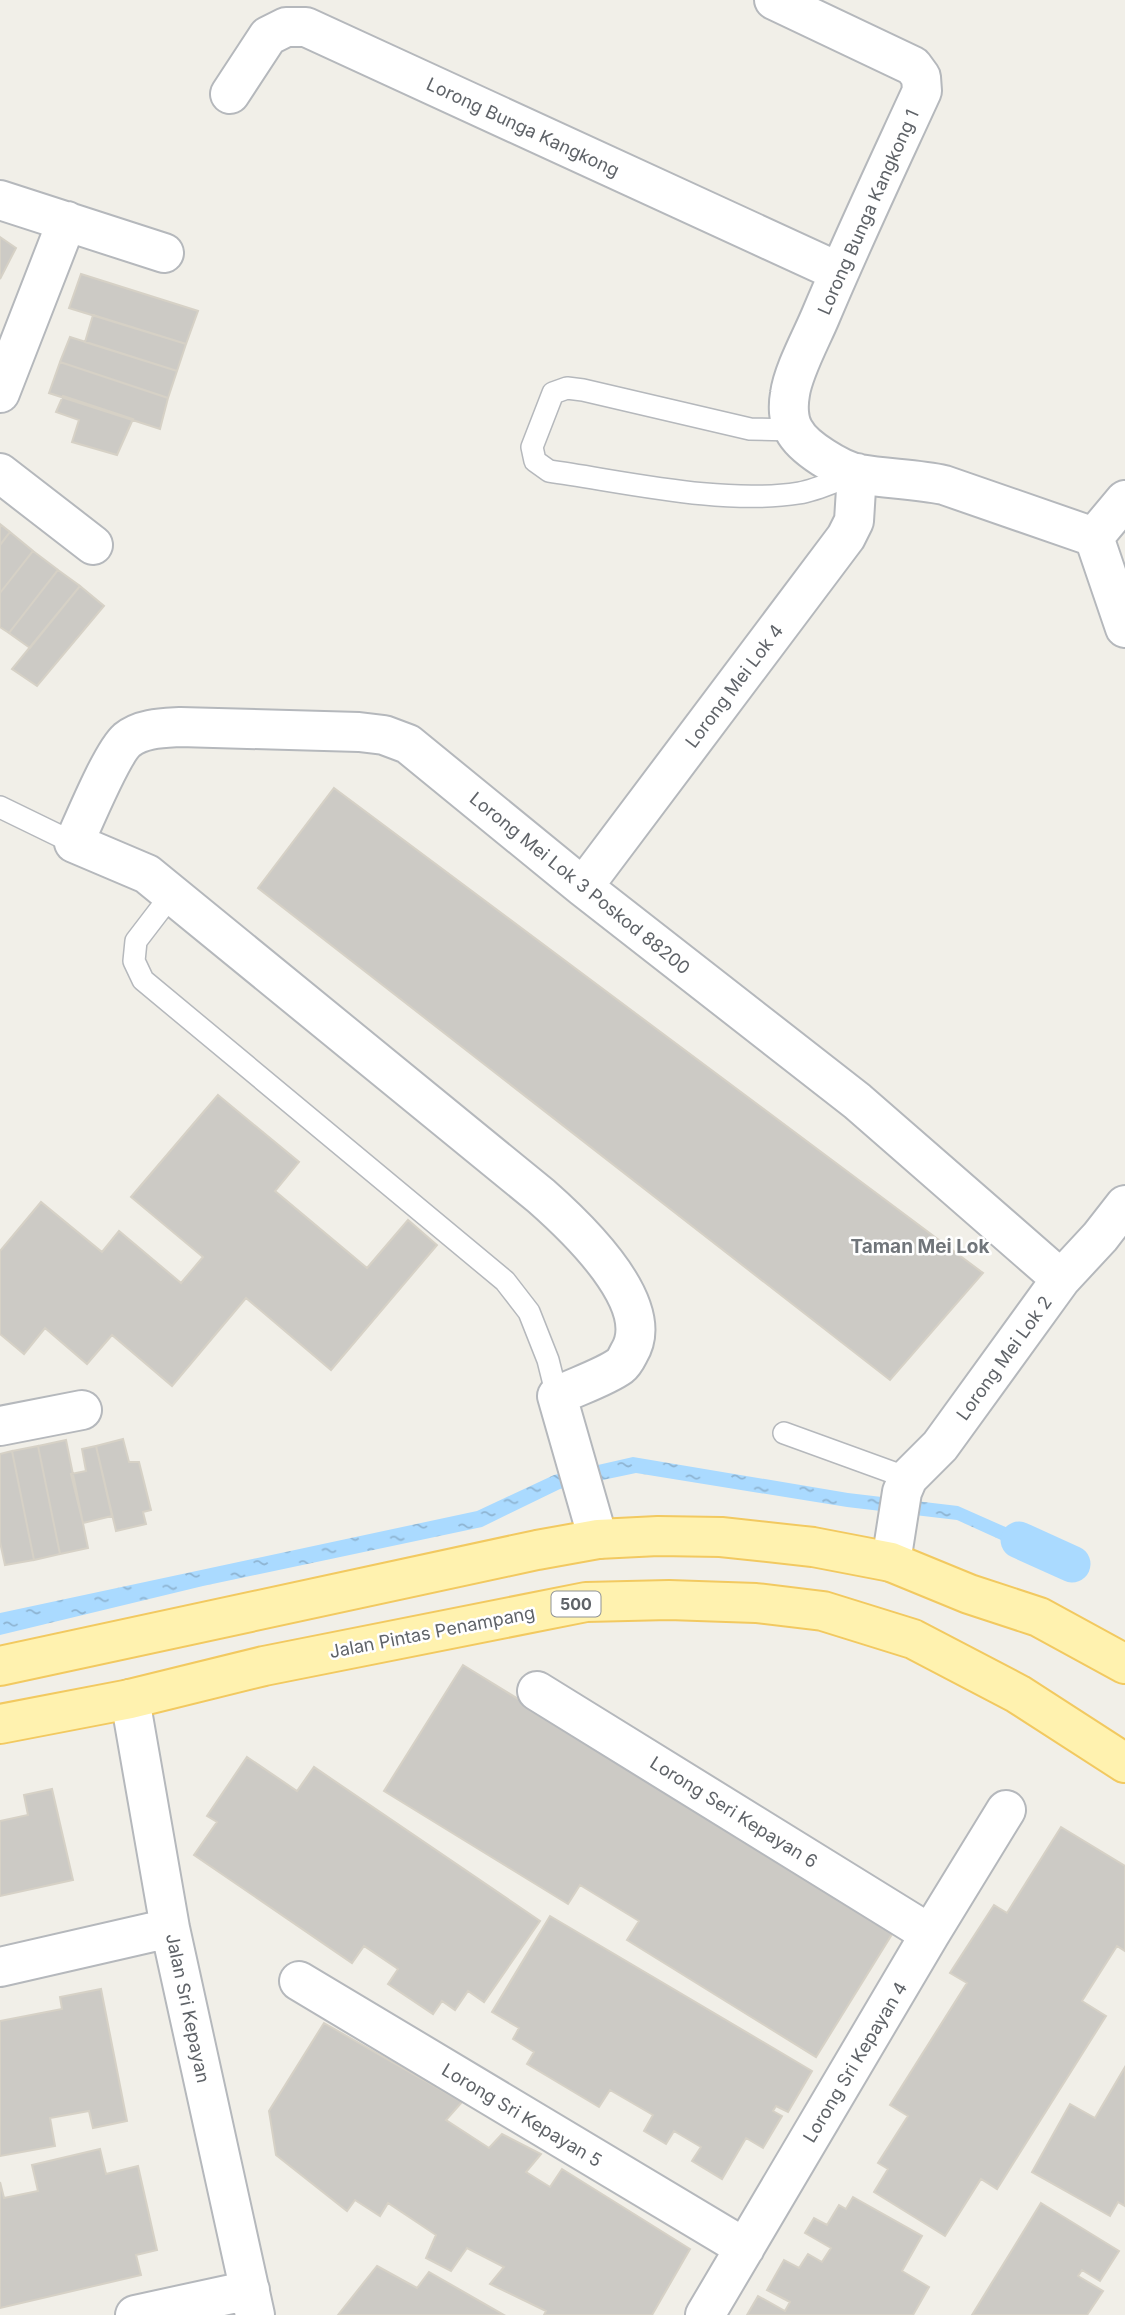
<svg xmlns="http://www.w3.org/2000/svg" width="1125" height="2315" viewBox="0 0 1125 2315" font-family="Inter,sans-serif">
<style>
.water{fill:url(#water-ripples)}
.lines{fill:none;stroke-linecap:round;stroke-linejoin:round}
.canal{stroke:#aadaff;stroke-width:37}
.building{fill:#cccac5;stroke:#d6d1c6;stroke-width:2}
.service-casing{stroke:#b5b8bc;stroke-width:24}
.minor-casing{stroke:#b5b8bc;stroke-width:42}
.primary-casing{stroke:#f2c960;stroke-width:42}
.service{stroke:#fff;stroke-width:21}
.minor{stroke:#fff;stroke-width:38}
.primary{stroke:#fff2af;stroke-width:38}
.labels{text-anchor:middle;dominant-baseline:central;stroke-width:5;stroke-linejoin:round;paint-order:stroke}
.shield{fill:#fff;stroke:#8f9295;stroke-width:2}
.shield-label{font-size:16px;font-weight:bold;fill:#5f6368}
.street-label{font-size:18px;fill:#5f6368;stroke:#fff}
.neighbourhood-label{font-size:19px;font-weight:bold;fill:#70757a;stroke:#fff}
</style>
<defs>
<pattern id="water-ripples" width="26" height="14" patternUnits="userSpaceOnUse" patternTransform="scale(1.75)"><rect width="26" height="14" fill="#aadaff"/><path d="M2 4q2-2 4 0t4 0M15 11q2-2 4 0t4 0" fill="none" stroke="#8eb4d2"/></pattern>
</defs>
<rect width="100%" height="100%" fill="#f1efe8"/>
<path class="water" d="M633,1457L848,1493L958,1506L1071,1556L1058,1566L957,1520L847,1507L636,1473L560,1489L482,1527L203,1586L0,1635V1613L477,1511L554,1475Z"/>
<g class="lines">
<path class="canal" d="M1019,1540L1072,1564"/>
</g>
<path class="building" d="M0,237L16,248L0,279Z
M81,274L198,311L186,344L69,308Z
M93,315L186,344L177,371L85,342Z
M70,337L177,371L168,398L60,362Z
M60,362L168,398L160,429L49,393Z
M63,396L133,419L117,455L72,442L79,420L56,412Z
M0,524L10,532L0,545Z
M10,532L33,551L0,593V545Z
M33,551L58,570L9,633L0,627V593Z
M58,570L80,586L30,648L9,633Z
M80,586L104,606L37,686L12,669Z
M334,788L983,1273L890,1380L258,888Z
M218,1095L299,1162L275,1191L367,1268L408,1220L437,1245L331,1370L246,1298L172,1386L112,1335L87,1364L45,1328L24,1354L0,1334V1251L41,1202L102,1252L119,1231L181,1283L203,1257L131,1197Z
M123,1439L129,1462H139L151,1510L143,1512L146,1524L116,1531L96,1446Z
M66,1440L88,1548L60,1554L38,1446Z
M38,1446L60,1554L34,1560L12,1451Z
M96,1446L112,1516L83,1523L71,1474L86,1471L82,1449Z
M12,1451L34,1560L5,1565L0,1542V1454Z
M463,1665L894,1931L816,2057L627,1940L639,1921L580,1885L568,1904L384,1791Z
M247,1757L297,1791L314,1767L540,1921L484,2002L468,1991L455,2010L442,2001L433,2014L388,1984L398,1969L364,1946L352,1963L194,1855L217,1822L207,1816Z
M52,1789L73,1880L0,1896V1821L28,1815L24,1795Z
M1061,1827L1125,1866V1951L1117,1946L1082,2001L1106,2016L997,2189L981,2179L945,2236L874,2192L888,2169L878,2163L908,2116L890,2105L967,1983L950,1973L994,1905L1007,1913Z
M550,1916L812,2071L788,2112L776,2106L773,2111L782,2116L763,2148L746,2138L722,2179L692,2161L701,2147L674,2131L666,2144L644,2131L653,2115L610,2090L599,2107L527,2064L534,2052L513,2039L519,2028L492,2012Z
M101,1989L127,2121L93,2128L89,2111L50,2118L55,2146L0,2156V2021L62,2009L60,1997Z
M324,2023L462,2102L446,2120L489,2148L502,2134L541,2154L526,2172L550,2187L562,2169L690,2249L652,2315H544L546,2311L490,2284L504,2267L467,2248L451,2271L426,2258L436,2235L388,2203L380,2216L355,2200L347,2211L276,2155L269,2111Z
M1125,2067V2206L1118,2202L1110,2216L1032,2172L1070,2104L1095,2118Z
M100,2149L106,2174L138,2166L157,2250L136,2255L141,2275L0,2308V2182L4,2198L38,2191L32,2165Z
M853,2197L922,2236L902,2271L929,2287L913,2315H747L758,2296L785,2311L790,2302L767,2290L784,2260L799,2268L808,2254L822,2262L831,2248L805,2233L814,2218L827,2225L839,2205L846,2209Z
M1041,2203L1119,2251L1100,2281L1082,2270L1078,2276L1103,2291L1087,2315H972Z
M377,2266L417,2288L429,2272L504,2315H338Z"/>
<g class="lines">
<g class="service-casing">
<path id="service" d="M793,430L750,429L583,390L567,388L553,393L532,447L535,461L549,471C626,482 723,505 799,493C818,490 837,480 855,474
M0,807L74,843
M172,894L136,941L134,961L143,980L505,1281L529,1312L548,1360L557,1396
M784,1433L908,1478"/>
</g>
<g class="minor-casing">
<path id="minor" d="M774,0L913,66L921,77L922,91C888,165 853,239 821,315C812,337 793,371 790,394C788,405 788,420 794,430C803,448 840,470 859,474C887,479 916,479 944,485L1094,537L1125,628
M230,94L268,36L286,27H306L839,272
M0,200L164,253
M0,393L67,221
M0,473L93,545
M1094,537L1125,500
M583,887L846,537L854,521L857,473
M0,1426L82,1410
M598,1539L557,1396C575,1387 605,1377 620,1366C624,1363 627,1357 629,1353C659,1304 575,1226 541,1196L147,874L74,843C84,821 112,753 127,740C142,728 163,728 180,727L359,732L384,735L408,744L583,887L857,1101L1061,1279
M891,1562L902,1492L908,1478L940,1446L1061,1279L1100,1237L1125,1205
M537,1691L930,1934
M130,1699L170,1928L255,2315
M0,1967L170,1928
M299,1981L745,2248
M135,2315L250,2290
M705,2315L930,1934L1006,1810"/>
</g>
<g class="primary-casing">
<path id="primary" d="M0,1666L537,1550L598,1539L658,1536L721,1537L813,1547L891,1562L969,1594L1039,1617L1125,1664
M0,1724L130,1699L264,1666L586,1602L669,1600L756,1603L823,1611L913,1639L1018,1694L1125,1763"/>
</g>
<use href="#service" class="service"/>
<use href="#minor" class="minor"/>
<use href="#primary" class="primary"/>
</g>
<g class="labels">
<rect class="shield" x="551.5" y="1591.5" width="49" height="25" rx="5"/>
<g class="shield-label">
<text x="576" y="1604">500</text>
</g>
<g class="street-label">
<text transform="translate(523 127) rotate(25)">Lorong Bunga Kangkong</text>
<text transform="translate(868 212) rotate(-66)">Lorong Bunga Kangkong 1</text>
<text transform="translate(734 686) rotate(-53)">Lorong Mei Lok 4</text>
<text transform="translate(580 883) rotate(39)">Lorong Mei Lok 3 Poskod 88200</text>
<text transform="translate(1004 1358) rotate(-54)">Lorong Mei Lok 2</text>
<text transform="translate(432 1632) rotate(-11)">Jalan Pintas Penampang</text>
<text transform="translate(734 1812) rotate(32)">Lorong Seri Kepayan 6</text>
<text transform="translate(188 2008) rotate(78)">Jalan Sri Kepayan</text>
<text transform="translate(855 2062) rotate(-59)">Lorong Sri Kepayan 4</text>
<text transform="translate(522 2115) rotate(31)">Lorong Sri Kepayan 5</text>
</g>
<g class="neighbourhood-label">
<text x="920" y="1246">Taman Mei Lok</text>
</g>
</g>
</svg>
